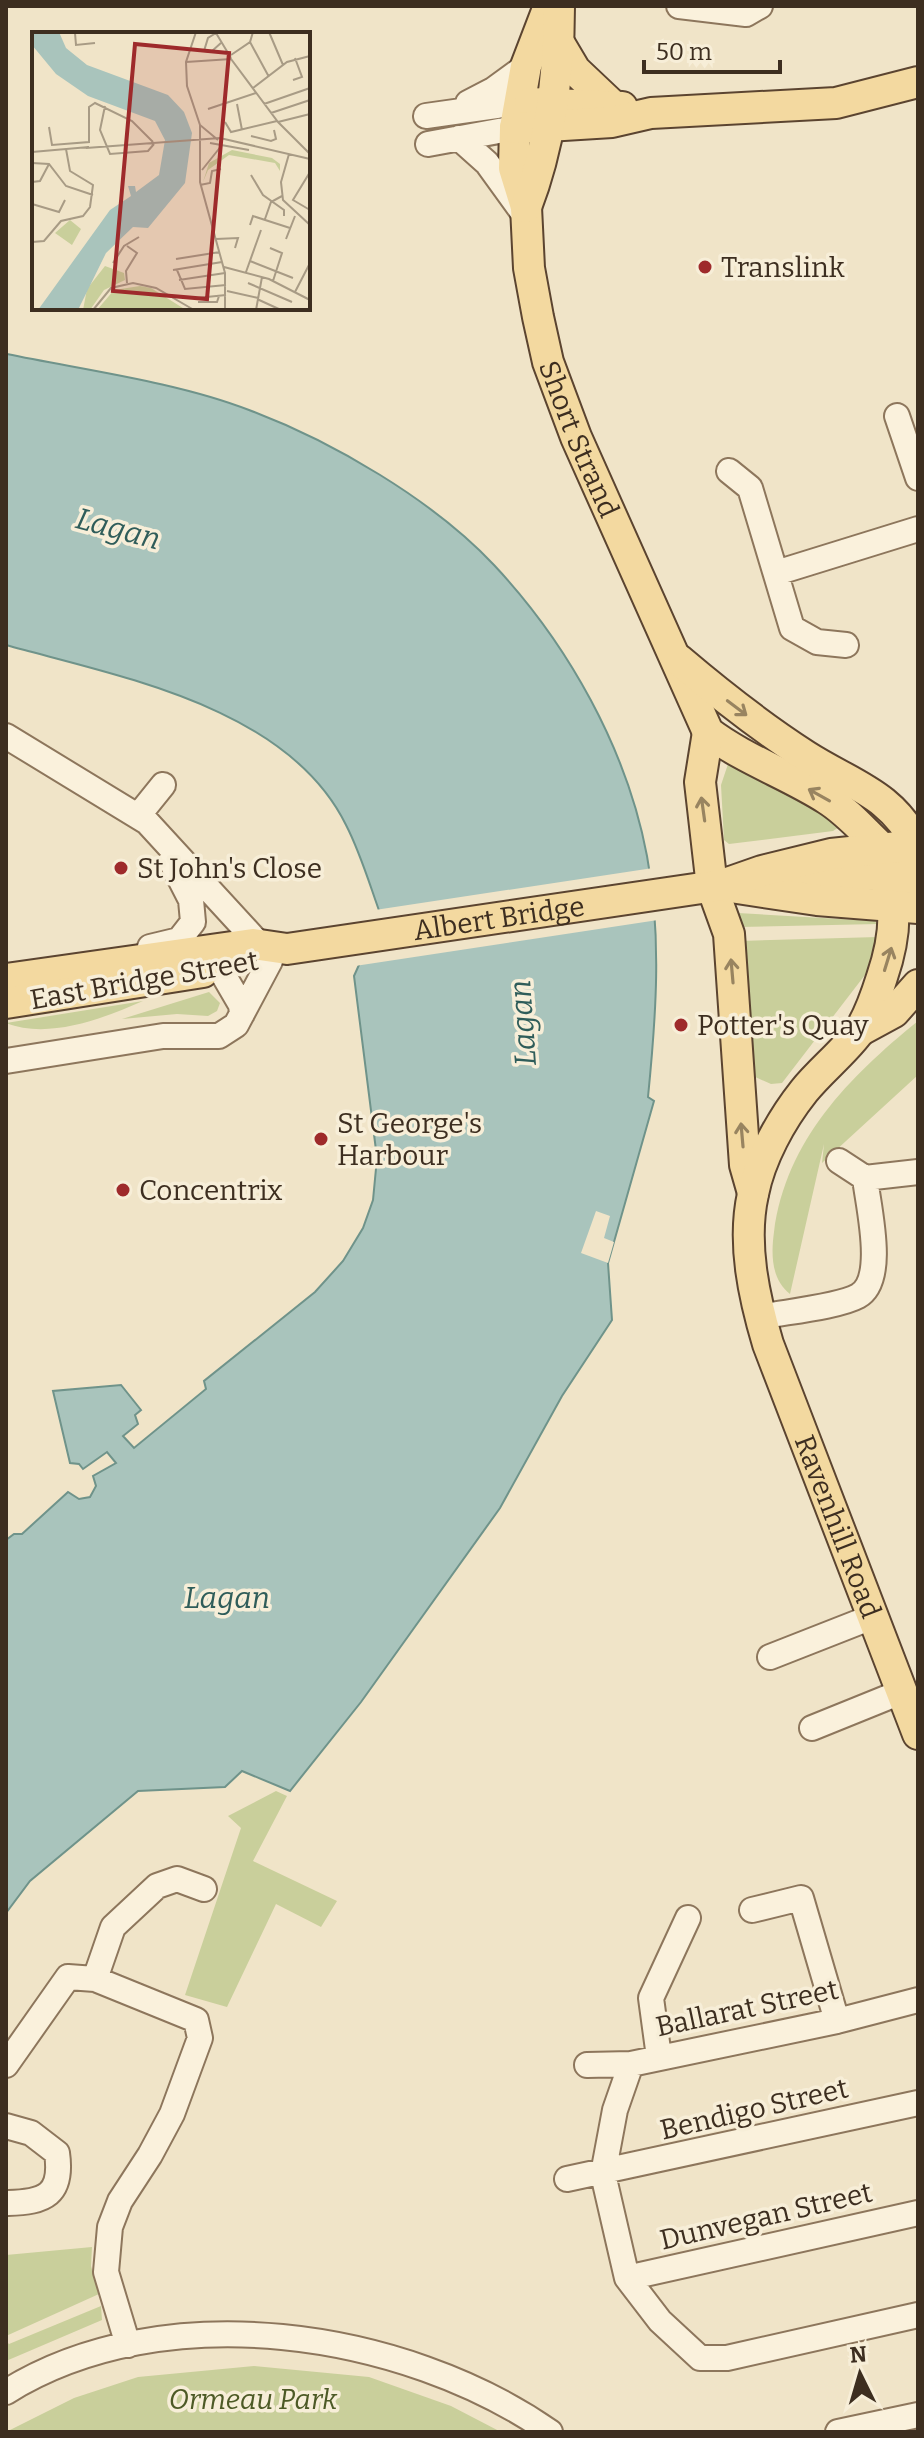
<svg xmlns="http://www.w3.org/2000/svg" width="924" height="2438" viewBox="0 0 924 2438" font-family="Bitter,serif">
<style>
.green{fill:#c9cf9b}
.water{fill:#a9c4bc;stroke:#6f938a;stroke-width:2}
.pier{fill:#f0e4c8}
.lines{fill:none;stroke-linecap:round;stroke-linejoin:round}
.minor-casing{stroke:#8d765c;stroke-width:28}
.major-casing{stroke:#5b4430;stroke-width:34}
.minor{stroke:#faf1dc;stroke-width:24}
.major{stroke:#f3d9a0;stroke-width:30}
.oneway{stroke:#988460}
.poi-dot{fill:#9e2a2b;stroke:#f7eed8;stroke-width:3}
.labels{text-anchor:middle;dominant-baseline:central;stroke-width:7;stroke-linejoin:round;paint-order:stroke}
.poi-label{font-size:28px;fill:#3d2e20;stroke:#f7eed8;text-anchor:start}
.street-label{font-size:28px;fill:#3d2e20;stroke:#f7eed8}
.park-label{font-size:28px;font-style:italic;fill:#4d5a26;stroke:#f7eed8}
.water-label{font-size:30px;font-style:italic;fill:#2f5d5a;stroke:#f7eed8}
.inset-road{fill:none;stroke:#a89b85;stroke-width:2}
.view{fill:#9e2a2b;fill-opacity:0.15;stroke:#9e2a2b;stroke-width:4}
.inset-edge{fill:none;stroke:#3d2e20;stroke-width:4}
</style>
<rect width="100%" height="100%" fill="#f0e4c8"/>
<path class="green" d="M728,764L818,807L842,825L833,831L729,844L724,840L721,785Z
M738,913L874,921L878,924L740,927Z
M878,937L868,971L782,1083L771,1084L753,1076L745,1039L750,1013L740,941Z
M209,992L220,1003L217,1011L208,1016L177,1014L122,1019Z
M143,1001C104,1018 49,1040 6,1023Z
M918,1021V1075L822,1163L824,1144L790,1294C771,1279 771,1254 774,1232C786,1140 849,1077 918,1021Z
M276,1791L287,1796L253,1861L337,1901L321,1927L276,1904L227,2007L185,1995L241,1828L228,1816Z
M92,2247L91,2266L99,2294L6,2336V2255Z
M101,2306L102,2320L6,2361V2341L9,2344Z
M254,2366L369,2377L451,2406L501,2432H6L74,2398L138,2377Z"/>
<path class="water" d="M7,354C84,370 177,382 249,410C332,441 433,500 494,565C568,644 627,749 647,856C662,936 656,1017 648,1097L654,1101L608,1263L612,1320L562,1396L500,1508L361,1702L290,1791L242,1771L225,1787L138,1791L30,1881L6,1913V1540L14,1534H22L68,1492L79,1499L90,1497L96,1486L93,1476L116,1463L107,1452L83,1469L79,1464L70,1463L53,1391L121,1385L141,1410L135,1415L138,1424L123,1436L134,1448L206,1389L204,1381L315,1292L343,1261L363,1228L373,1200L377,1158L354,976L381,916C370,886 361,854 346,825C288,707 121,677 6,645Z"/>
<path class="pier" d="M653,868L658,920L355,966L377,916L375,910Z
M596,1211L610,1216L604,1238L614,1242L608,1263L581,1253Z"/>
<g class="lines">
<g class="minor-casing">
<path id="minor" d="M679,6L746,14L760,6
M468,103L493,90L526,66
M426,116L518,103
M459,138L487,163L521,210
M428,144L515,128
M897,416L918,478
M729,471L750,488L792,628L817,642L846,645
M776,573L918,529
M6,736L147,822L259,944
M138,816L163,785
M150,947L179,940L193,922L191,900L171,861
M220,969L241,1005L242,1014
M6,1061L163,1036H219L236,1025L270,961
M839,1161L865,1178
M760,1317C784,1312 838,1307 858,1296C887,1280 868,1206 865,1178L918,1172
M770,1657L872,1617
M812,1728L901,1692
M752,1910L801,1898L837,2021
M95,1979L113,1927L157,1886L177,1879L204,1889
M659,2057L651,1998L688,1918
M631,2064L615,2110L603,2174L627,2278L660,2321L700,2358H727L918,2315
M6,2065L68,1977L95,1979L196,2020L200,2038L172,2114L150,2155L120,2201L110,2227L106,2272L128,2345
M587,2065L631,2064L837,2021L918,2000
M6,2126L31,2133L57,2153C63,2195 45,2202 8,2203
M567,2179L918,2103
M627,2278L918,2213
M6,2392C163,2294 404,2330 550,2432
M838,2432L918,2415"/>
</g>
<g class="major-casing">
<g id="major">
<path id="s1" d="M549,6L526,66L515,128L514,168L526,207L529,268L538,317L548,362L576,437L708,732C745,760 788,774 827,799C862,821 880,856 918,873"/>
<path d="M559,43L575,70L611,104"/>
<path d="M530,103L622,107"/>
<path d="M515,128L612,122L651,113L836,103L918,82"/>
<path d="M526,207C550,145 559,73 559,6"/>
<path d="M679,660C719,694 761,727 806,756C853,786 891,793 918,846"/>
<path d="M708,732L700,782L712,887L729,934L745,1165L753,1193"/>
<path id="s2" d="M877,849C898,895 898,930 882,977C876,996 869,1017 858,1033C842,1054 820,1071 804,1091C781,1120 760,1158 753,1194C742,1243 754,1297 768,1344L918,1734"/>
<path d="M780,874C817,883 875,866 906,882"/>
<path d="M724,886L817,900L918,908"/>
<path id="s3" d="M6,979L253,944L287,949L722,885L762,871L831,854L918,845"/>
<path d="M6,1003L203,972"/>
<path d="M859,1031L894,1012L918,985"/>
</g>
</g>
<use href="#minor" class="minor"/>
<use href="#major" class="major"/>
</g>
<defs><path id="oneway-shaft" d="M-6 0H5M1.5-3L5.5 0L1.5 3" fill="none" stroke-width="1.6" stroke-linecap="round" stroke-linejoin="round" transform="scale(2)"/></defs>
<g class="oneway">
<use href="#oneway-shaft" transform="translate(737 708) rotate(37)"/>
<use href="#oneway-shaft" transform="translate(819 795) rotate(-151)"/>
<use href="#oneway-shaft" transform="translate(703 809) rotate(-98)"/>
<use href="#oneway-shaft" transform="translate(888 959) rotate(-73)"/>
<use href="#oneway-shaft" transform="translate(732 971) rotate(-95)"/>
<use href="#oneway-shaft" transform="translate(742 1135) rotate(-95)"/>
</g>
<g class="poi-dot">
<circle cx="705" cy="267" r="8"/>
<circle cx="121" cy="868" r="8"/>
<circle cx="681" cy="1025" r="8"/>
<circle cx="321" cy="1139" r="8"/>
<circle cx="123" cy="1190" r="8"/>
</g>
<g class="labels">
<g class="poi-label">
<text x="721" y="267">Translink</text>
<text x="137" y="868">St John's Close</text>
<text x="697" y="1025">Potter's Quay</text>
<text x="337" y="1123">St George's<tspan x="337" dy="32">Harbour</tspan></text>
<text x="139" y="1190">Concentrix</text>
</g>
<g class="street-label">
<text stroke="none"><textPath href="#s1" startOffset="448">Short Strand</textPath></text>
<text stroke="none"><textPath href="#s3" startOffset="498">Albert Bridge</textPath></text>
<text transform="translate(144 980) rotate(-10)">East Bridge Street</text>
<text stroke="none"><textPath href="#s2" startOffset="736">Ravenhill Road</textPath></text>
<text transform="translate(747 2008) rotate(-12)">Ballarat Street</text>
<text transform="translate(754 2109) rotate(-13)">Bendigo Street</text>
<text transform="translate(766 2216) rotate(-13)">Dunvegan Street</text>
</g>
<g class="park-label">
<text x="253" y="2399">Ormeau Park</text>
</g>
<g class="water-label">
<text transform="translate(118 529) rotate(15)">Lagan</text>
<text transform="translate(523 1023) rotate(-94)">Lagan</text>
<text x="227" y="1598">Lagan</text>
</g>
</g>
<g transform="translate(32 32)">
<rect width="278" height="278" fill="#f0e4c8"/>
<path d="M200,118L240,126L248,132V139L243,131L197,123L176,138L171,150L177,131ZM38,188L49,197L40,213L23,201ZM73,234L92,241L93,248L72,258L58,278H51L55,257ZM108,254L119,256L154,278H65L82,258Z" fill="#c9cf9b"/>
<path d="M0,0H27L34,16L55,33L136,63L152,80L160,101L153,151L116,196L101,195L74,221L46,278H6L78,178L99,164L96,154H103L104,160L127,143L133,108L123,89L56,64L24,42L0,13Z" fill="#a9c4bc"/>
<path class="inset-road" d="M164,0L154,30L155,54L168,93L186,108M237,0L251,33M43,1L44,13L63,11M184,1L176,6L172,19L179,20L190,10M184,1L199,26M218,10L237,45M199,23L218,10L221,0M154,30L199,27L246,90L278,122M261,48L270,45L263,26M221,56L255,30L278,24M205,72L210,98M232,72L278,56M73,74L68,98L78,122L116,119L122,112M176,77L224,61M239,81L278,68M193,90L199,100L245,89M246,90L278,82M168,93V150L193,241V278M17,95L20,113L57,110V75L63,71L100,89L121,110M219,104L239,109L244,107L242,98M178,111L217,118M54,116L188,106L278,127M0,120L57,115M257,122L249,150L251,168L278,193M0,131L17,132L34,154L61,163M170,138L190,113M278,140L261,168L278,178M219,143L231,163L252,178V184M0,150L8,149L17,132M168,153L178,151L180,139L189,137M0,172L27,180L33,168M233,187L239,170L250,164M218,193L221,184L258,196M184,207L206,206L203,216M254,207L263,184M0,210L12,209L29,189L51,184L58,175L61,153L38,139L34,117M95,214L105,221L94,239L95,251M238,216L250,221L241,249M144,227L188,220M218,229L261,246M81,231L92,214L107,205M192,235L237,247L278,268M141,238L190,230M145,238L153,257L194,253M214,240L229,198M147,248L193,241M216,251L260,270M195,259L226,266M263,260L278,231M165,266L194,263M225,267L249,278M166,270H185L187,264M61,278L79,256L101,251L124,256L162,278M224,278L230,245"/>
<path class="view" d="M103,12L197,21L175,267L81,259Z"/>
<rect width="278" height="278" class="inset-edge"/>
</g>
<rect width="924" height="2438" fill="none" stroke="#3d2e20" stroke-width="16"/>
<g transform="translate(860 2374) rotate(355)" stroke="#f7eed8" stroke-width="6" paint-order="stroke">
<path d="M0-6L14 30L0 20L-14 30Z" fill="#3d2e20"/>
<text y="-12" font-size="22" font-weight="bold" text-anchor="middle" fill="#3d2e20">N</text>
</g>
<path d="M644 60v12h136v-12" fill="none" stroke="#3d2e20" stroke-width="4"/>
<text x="656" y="60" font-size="24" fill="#3d2e20" stroke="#f7eed8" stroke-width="6" paint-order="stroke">50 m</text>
</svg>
